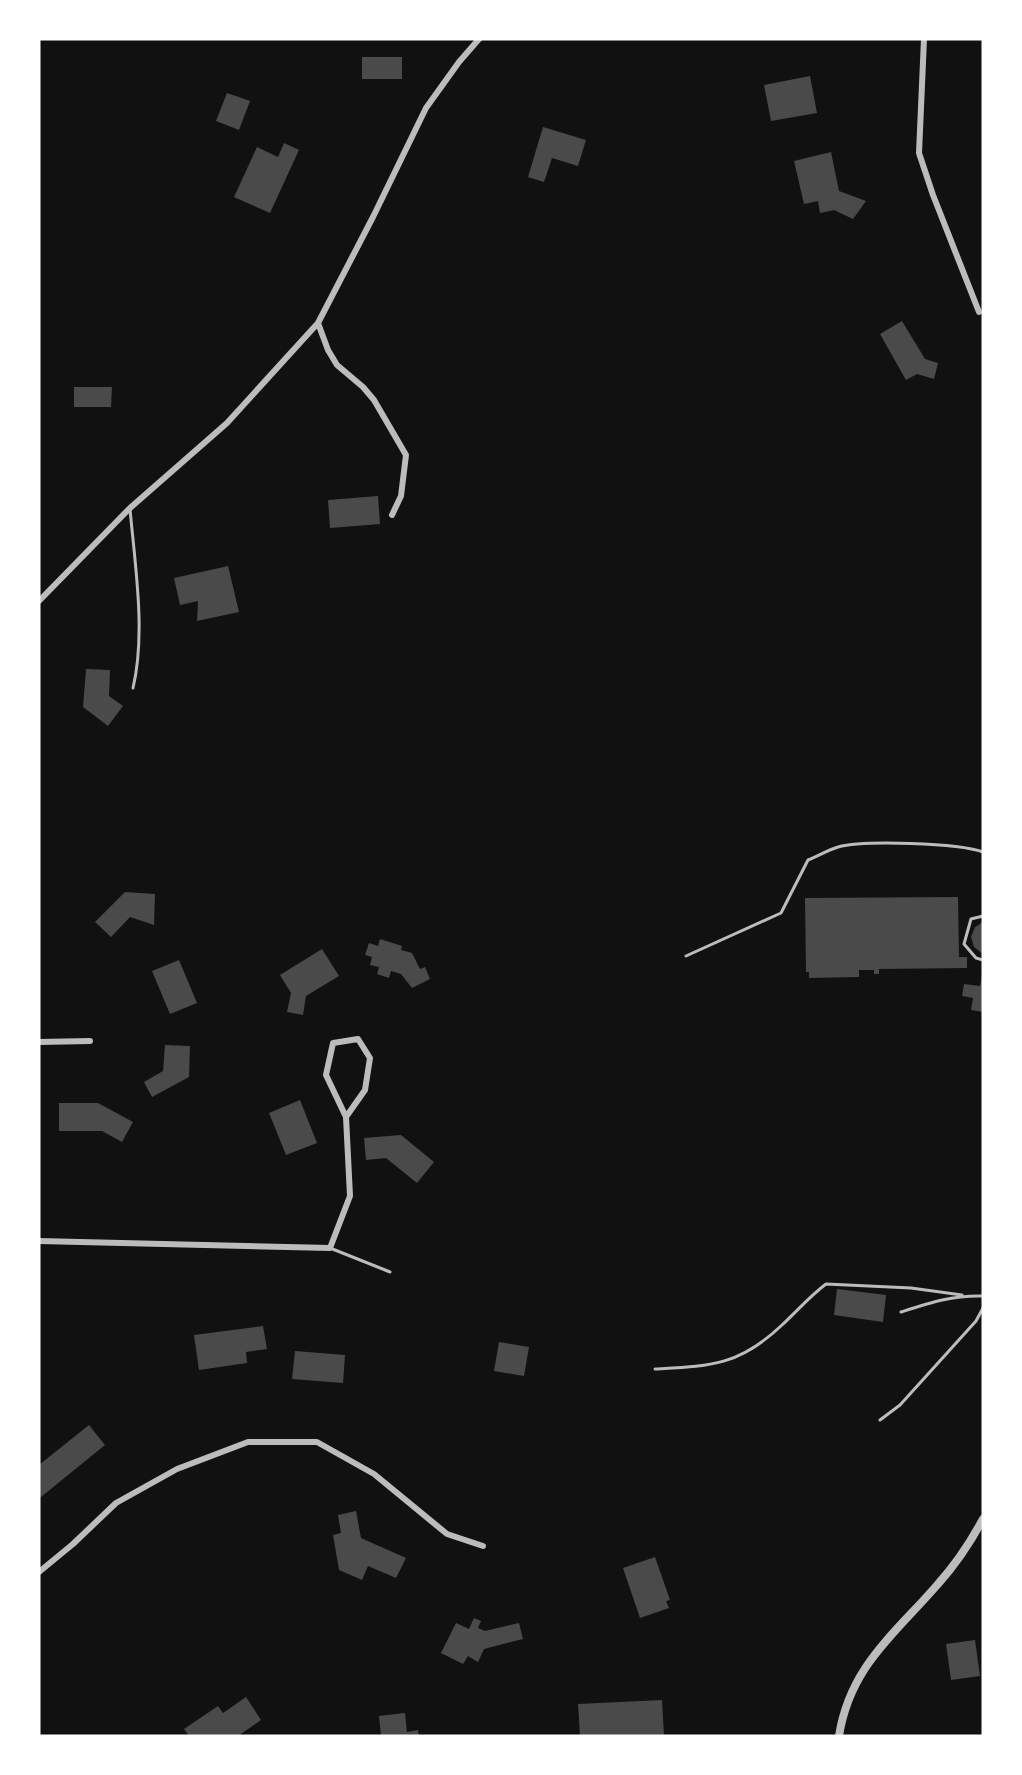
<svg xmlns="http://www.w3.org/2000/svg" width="1022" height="1775" viewBox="0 0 1022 1775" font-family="'Fira Sans Condensed',sans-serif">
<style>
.building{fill:#4a4a4a}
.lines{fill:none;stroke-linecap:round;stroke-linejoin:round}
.service{stroke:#bcbcbc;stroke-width:3}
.minor{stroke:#bcbcbc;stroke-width:6}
.tertiary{stroke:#bcbcbc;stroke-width:8}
</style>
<rect width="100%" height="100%" fill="#111"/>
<path class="building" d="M362,57H402V79H362Z
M810,76L817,113L771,121L764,85Z
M227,93L250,101L239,130L216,121Z
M543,127L586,140L578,166L552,158L544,182L528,177Z
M284,143L299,150L270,213L234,197L257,147L278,157Z
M831,152L839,191L866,201L853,219L834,210L820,213L818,201L804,204L794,161Z
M902,321L925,359L938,363L934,379L917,374L906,380L880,334Z
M74,387H112L111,407H74Z
M378,496L380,524L330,528L328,500Z
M228,566L239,612L197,621L198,601L180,605L174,578Z
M86,669L110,670L109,696L123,706L108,726L83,707Z
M125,892L155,894L154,925L130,917L111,937L95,922Z
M958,897L959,957H967V968L879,969V974H874V970H859V977L809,978V972H806L805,898Z
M983,922V954L974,947L971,937L975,927Z
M380,939L402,946L401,950L412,953L420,969L425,967L430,979L412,988L401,974L391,971L389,978L377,974L379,967L370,965L372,957L365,955L369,943L378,946Z
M322,949L339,976L306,996L303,1015L287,1012L291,993L280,975Z
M179,960L197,1003L170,1014L152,971Z
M982,976H983V1012L971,1010L973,998L962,996L964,984L980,986Z
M165,1045L190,1046L189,1077L152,1097L144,1082L163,1071Z
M300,1100L317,1143L286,1155L269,1113Z
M59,1103H98L133,1122L122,1142L102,1131H59Z
M401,1135L434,1162L417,1183L386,1158L366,1160L364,1138Z
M837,1289L886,1295L883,1322L834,1315Z
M263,1326L267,1349L246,1352L247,1363L199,1370L194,1335Z
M499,1342L529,1347L524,1376L494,1371Z
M295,1351L345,1355L343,1383L292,1379Z
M89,1425L105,1445L41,1497L39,1495V1465Z
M356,1511L361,1538L406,1558L396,1578L368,1566L362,1580L339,1570L333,1535L341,1533L338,1515Z
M655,1557L670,1600L666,1601L669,1608L640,1618L623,1568Z
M474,1618L481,1621L478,1628L485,1631L519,1623L523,1639L484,1649L478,1662L468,1656L463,1664L441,1653L456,1623L469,1629Z
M975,1640L980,1676L951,1680L946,1644Z
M246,1697L261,1720L238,1736H189L184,1729L218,1706L223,1713Z
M662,1700L664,1736H580L578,1704Z
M405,1713L407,1732L418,1730L419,1736H381L379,1716Z"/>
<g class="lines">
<path class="service" d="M130,509C135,565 146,633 133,688
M983,916L971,919L964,944L976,958L983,960
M686,956L781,913L808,860C818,856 828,850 838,847C864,840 958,843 983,852
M330,1248L390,1272
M901,1312C929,1303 953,1295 983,1296
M655,1369C710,1366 739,1366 782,1325C797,1311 810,1296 826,1284L911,1288L962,1295
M880,1420L900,1405L976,1321L983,1308"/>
<path class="minor" d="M924,39L919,153L933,195L979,312
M318,323L328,350L337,365L363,387L374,400L406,455L401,496L392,515
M39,601L130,508L227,423L318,323L373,217L426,108L459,62L479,39
M39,1042L90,1041
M39,1241L330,1248L350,1196L346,1117L365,1090L370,1058L358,1039L333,1043L326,1075L346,1117
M39,1572L73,1544L116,1503L177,1469L248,1442H317L374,1474L447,1534L483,1546"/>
<path class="tertiary" d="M839,1736C850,1666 895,1634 938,1584C956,1564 970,1543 983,1519"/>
</g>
<rect width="1022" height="1775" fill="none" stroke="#ffffff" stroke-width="81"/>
</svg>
